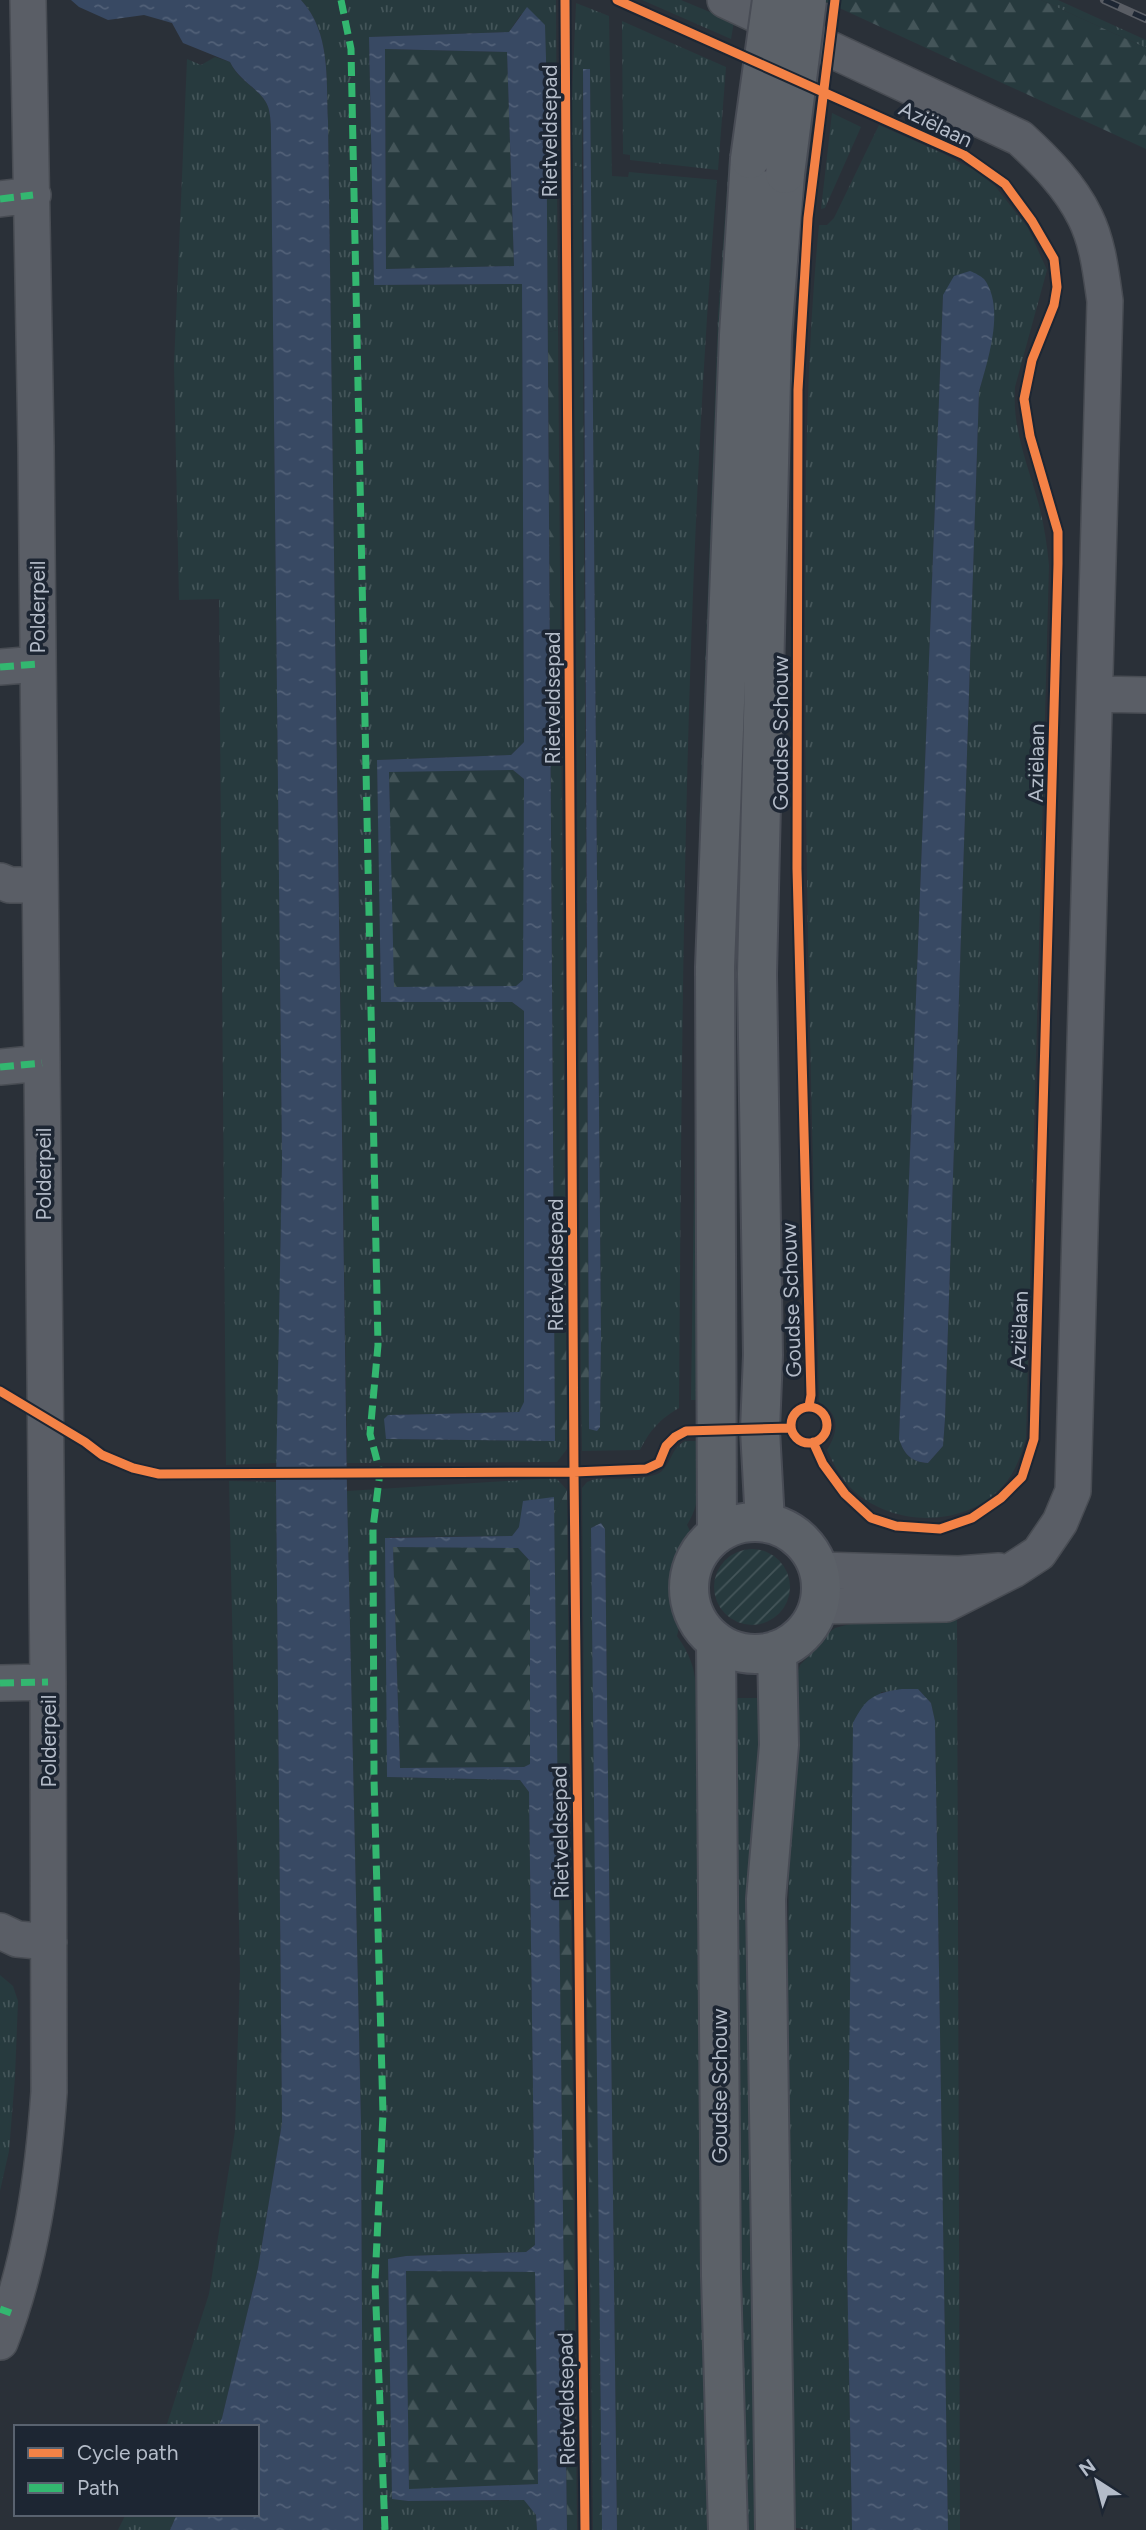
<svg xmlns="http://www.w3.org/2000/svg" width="1146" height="2530" viewBox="0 0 1146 2530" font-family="Figtree,sans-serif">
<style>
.grass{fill:url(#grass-tufts);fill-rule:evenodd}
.forest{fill:url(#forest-firs)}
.garden{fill:url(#garden-furrows)}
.water{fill:url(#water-ripples);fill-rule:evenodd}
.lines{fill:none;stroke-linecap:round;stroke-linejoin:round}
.minor-casing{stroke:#484c53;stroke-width:38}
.major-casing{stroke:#484c55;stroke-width:42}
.minor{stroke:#5a5e66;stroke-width:35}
.major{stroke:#5c6168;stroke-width:38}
.rail-casing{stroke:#595d64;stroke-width:8}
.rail{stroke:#1d2633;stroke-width:5;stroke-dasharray:16;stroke-linecap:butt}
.major-bridge-casing{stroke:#484c55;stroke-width:42;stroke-linecap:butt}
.major-bridge{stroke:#5c6168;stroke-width:38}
.quiet{stroke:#33b770;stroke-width:7;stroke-dasharray:14 7;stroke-linecap:butt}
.cycleway-casing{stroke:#1d2633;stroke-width:13}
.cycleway{stroke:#f48246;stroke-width:9}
.labels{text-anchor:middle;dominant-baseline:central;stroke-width:7;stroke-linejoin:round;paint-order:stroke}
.street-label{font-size:21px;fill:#b4bcc9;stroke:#1d2633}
</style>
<defs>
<pattern id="grass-tufts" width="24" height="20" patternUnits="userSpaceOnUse" patternTransform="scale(1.75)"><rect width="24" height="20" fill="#273a3e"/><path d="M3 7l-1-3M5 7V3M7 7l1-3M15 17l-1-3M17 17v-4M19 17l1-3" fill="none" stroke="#445559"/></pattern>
<pattern id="forest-firs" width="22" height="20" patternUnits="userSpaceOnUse" patternTransform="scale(1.75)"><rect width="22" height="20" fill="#273a3e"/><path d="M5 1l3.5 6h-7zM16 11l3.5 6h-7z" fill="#445559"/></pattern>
<pattern id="garden-furrows" width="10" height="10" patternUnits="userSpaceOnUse" patternTransform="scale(1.75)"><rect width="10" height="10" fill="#273a3e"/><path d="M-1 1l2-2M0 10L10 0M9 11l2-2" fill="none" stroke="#445559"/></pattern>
<pattern id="water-ripples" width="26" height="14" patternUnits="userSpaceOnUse" patternTransform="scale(1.75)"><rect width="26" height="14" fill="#384963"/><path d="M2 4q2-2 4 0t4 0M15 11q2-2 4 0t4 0" fill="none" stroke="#526178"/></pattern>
</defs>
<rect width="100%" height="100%" fill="#2a3038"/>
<path class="grass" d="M301,0H556L558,330L548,332L545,25L521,14L509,32L369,37L374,285L522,284L524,742L511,755L377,760L381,1002H512L524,1011V1403L519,1412L388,1415L387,1439L543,1441L567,1439V1449L557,1462L347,1463L328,121C326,80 331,32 301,0Z
M642,0H681L734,22L731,39Z
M1041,0H1058L1146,40V48Z
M576,3L609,16L612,176L628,177L629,172L717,180C684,588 682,999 679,1408C660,1419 650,1430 640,1450L582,1451L581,1397H589V1429L600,1427L601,1335L590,69L583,70L582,167L573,166L571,119Z
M622,21L726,67L718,170L630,160V155L623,154Z
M215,57L230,62C238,82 265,91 269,110C271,119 271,130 271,139L282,1161L277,1463L226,1465L219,599L179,600L174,365L187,59L201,65Z
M832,113L861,127L825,208L821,209Z
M879,125L942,153L974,170L995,186L1028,228L1047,270L1015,387C1012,429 1028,465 1039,505C1044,525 1047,544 1049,565L1026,1438C1021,1456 1015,1473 1002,1487C964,1528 894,1527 854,1491C841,1479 834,1465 827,1450C839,1430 840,1414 819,1402C813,1163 806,925 805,686C805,532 804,379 819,225H827L834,218ZM943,295L992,298C994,333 988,359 979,392L945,1419L943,1446L928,1463C911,1462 904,1454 899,1439Z
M734,157L702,1400H691L699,832L718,316L729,159Z
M685,1441H702C700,1470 703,1500 687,1525L691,1533C677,1555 666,1578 672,1605C674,1617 681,1624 677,1636C690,1654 696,1670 696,1693L703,1699L717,2530H617L605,1529L601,1523L591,1528L595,1817H585L582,1488L587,1482L595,1479C610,1478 652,1481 662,1471C672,1461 671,1449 685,1441Z
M556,1478L567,1490L554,1514V1497L519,1527L512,1536L390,1537L387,1777L520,1780L529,1792L535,2245L526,2252L406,2256L388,2259L392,2498L408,2501L525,2500L536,2515L537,2530H363L361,2122L347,1491Z
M229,1481L276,1482L282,2123L258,2268L222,2418L218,2427H166L209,2294L235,2131L240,1972Z
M872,1618H957L960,2530H948L935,1721L931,1703L919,1690L881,1692L847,2264L852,2530H809L784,2526L790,1694L800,1665L814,1651L817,1641L835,1628Z
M725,1698H767L759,2530H742Z
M0,1975L13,1986L18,2001L15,2077L9,2151L0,2191Z
M126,2514H177L170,2530H118Z"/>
<path class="forest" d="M822,0H1041L1146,48V149Z
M385,49L507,52L514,266L386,269Z
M573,166L582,167L589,1397H581Z
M558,330L567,1439L555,1441L548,332Z
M513,770L524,779V980L516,986L393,988L389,771Z
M567,1490L577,2530H567L554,1514Z
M393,1546L518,1548L530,1561L531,1764L524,1767L400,1768Z
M585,1817H595L602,2530H593Z
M405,2271L535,2272L538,2484L409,2490Z"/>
<path class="garden" d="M714 1587a38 38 0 1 1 76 0a38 38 0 1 1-76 0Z"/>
<path class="water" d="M71,0H301C331,32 326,80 328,121L347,1491L361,2122L363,2530H170L177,2514H257V2427H218L222,2418L258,2268L282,2123L276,1482L282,1161L271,139C271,130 271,119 269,110C265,91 239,82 230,62L183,43L172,23L144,15L108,20L79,7Z
M527,7L545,25L546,58L555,1441L386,1439L384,1419L388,1415L519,1412L524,1402V1011L512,1002H381L377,760L511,755L524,742L522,284L374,285L369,37L509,32ZM385,49L507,52L514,266L386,269ZM513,770L524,779L523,980L516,986L394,987L389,772Z
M583,69H590L601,1335L600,1427L597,1431L589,1429Z
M970,271C975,273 981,276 984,279C1006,308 987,362 979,392L945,1419L943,1446L928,1463C911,1462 904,1454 899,1439L943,295L954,276Z
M554,1497L567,2530H537L536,2515L524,2500L408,2501L392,2499L388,2259L406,2256L526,2252L535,2245L529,1792L520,1780L387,1777L385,1538L512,1536L519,1527L523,1501ZM393,1547L518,1548L530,1561V1764L524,1767L400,1768ZM406,2271L535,2272L538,2484L409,2489Z
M601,1523L605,1529L617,2530H602L591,1528Z
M902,1689H918L931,1703L935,1721L948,2530H852L847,2264L853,1723C866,1698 873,1693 902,1689Z"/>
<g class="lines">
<g class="minor-casing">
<path id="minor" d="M725,0L1020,138C1045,161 1070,186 1085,217C1098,243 1101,273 1105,301L1073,1491L1060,1522L1039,1553L1013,1570L946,1604L819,1606
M0,199L33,195
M0,667L38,664
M1095,694L1146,695
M0,881L10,885H39
M0,1067L42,1063
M819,1570L959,1574L999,1571
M0,1683L48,1682
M0,1931L17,1939L49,1942
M0,2342C31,2262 43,2177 49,2092L48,1682L36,446L28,0"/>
</g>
<g class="major-casing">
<path id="major" d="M689 1588a66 66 0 1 1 132 0a66 66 0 1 1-132 0Z
M765,1522L760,1430L763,1355L757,974L772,336L785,174
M717,1534L715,967L739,335L750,159
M716,1642L721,2276L728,2530
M775,2530L766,1899L779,1745L777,1650"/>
</g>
<use href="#minor" class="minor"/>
<use href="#major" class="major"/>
<g class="rail-casing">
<path id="rail" d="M1104,0L1146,19"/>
</g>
<use href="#rail" class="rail"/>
<g class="major-bridge-casing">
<path id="major-bridge" d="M750,159L772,0
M785,174L807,0"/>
</g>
<use href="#major-bridge" class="major-bridge"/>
<path class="quiet" d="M341,0L351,49L378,1345L370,1434L380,1472L373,1528L374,1779L383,2114L375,2281L385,2530
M0,199L33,195
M0,667L38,664
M0,1067L42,1063
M0,1683L48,1682
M0,2309L11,2313"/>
<g class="cycleway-casing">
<path id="cycleway" d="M565,0L574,1472L585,2530
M617,0L964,155L1005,184L1032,221L1054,259L1057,287L1054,305L1032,360L1024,399L1030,436L1058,532V564L1034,1439L1022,1477L1001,1498L972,1518L940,1529L896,1526L871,1518L845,1494L823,1464L813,1442
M0,1391L85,1442L102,1455L133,1468L159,1474L574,1472L646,1469L659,1463L666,1446L675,1437L686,1431L791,1428
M809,1406L811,1395L797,869L798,390L808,218L835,0
M791 1425a18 18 0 1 1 36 0a18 18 0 1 1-36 0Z"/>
</g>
<use href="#cycleway" class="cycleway"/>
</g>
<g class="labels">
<g class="street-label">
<text transform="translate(936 124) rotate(26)">Aziëlaan</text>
<text transform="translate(549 131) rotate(-90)">Rietveldsepad</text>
<text transform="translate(37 607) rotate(-90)">Polderpeil</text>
<text transform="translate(552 698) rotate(-90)">Rietveldsepad</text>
<text transform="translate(780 733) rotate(-90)">Goudse Schouw</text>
<text transform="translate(1036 763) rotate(-89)">Aziëlaan</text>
<text transform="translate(43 1174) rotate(-90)">Polderpeil</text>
<text transform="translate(555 1265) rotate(-90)">Rietveldsepad</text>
<text transform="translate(791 1300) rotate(-92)">Goudse Schouw</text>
<text transform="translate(1019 1330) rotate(-88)">Aziëlaan</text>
<text transform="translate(48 1741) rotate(-90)">Polderpeil</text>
<text transform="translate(560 1832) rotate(-91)">Rietveldsepad</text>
<text transform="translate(719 2086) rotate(-90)">Goudse Schouw</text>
<text transform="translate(566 2399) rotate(-91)">Rietveldsepad</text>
</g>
</g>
<rect x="14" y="2425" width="245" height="91" fill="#1d2633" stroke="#59626f" stroke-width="2"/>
<rect x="28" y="2448" width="35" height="10" fill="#f48246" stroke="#59626f" stroke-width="2"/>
<text x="77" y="2460" font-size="21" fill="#b4bcc9">Cycle path</text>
<rect x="28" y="2483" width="35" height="10" fill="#33b770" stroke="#59626f" stroke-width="2"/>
<text x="77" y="2495" font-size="21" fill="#b4bcc9">Path</text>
<g transform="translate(1097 2481) rotate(324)" stroke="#1d2633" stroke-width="5" paint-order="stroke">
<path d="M0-5L12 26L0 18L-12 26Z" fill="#b4bcc9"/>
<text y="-10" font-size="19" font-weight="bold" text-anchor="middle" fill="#b4bcc9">N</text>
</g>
</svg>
